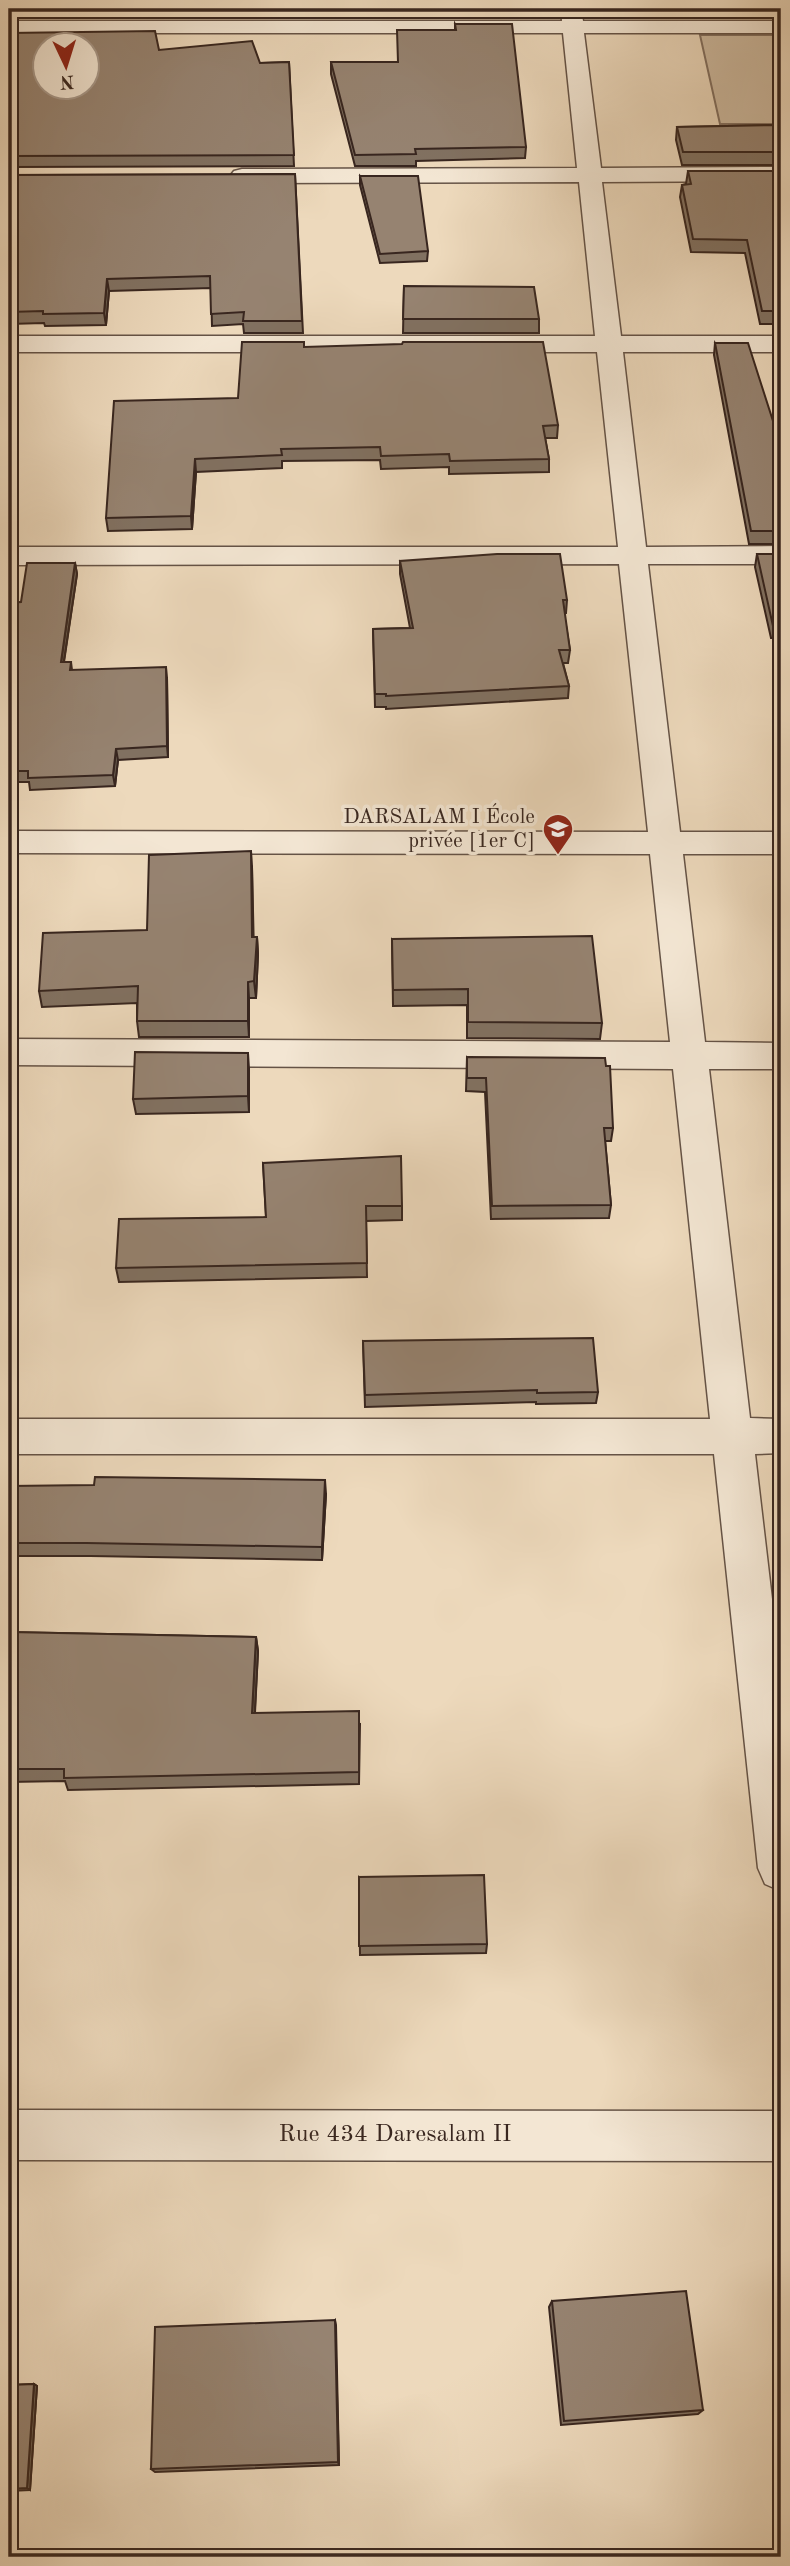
<svg xmlns="http://www.w3.org/2000/svg" width="790" height="2566" viewBox="0 0 790 2566" font-family="'Old Standard TT',serif">
<style>
.green{fill:#cebba1;stroke:#837060;stroke-width:2}
.lines{fill:none;stroke-linecap:round;stroke-linejoin:round}
.street-casing{stroke:#655346;stroke-width:3}
.street{fill:#f3e6d3;fill-rule:evenodd}
.wall{fill:#817161;stroke:#38261f;stroke-width:2}
.shaded-wall{fill:#695c4f;stroke:#38261f;stroke-width:2}
.building{fill:#968371;stroke:#38261f;stroke-width:2;fill-rule:evenodd}
.labels{text-anchor:middle;dominant-baseline:central;stroke-width:7;stroke-linejoin:round;paint-order:stroke}
.poi-label{font-size:21px;fill:#38261f;stroke:#f3e6d3;text-anchor:end}
.near-street-label{font-size:24px;fill:#38261f;stroke:#f3e6d3}
</style>
<rect width="100%" height="100%" fill="#edd9bc"/>
<filter id="stains"><feTurbulence type="fractalNoise" baseFrequency=".00286" numOctaves="4"/><feColorMatrix values="0 0 0 0 .2 0 0 0 0 .09 0 0 0 0 .02 0 0 0 .5 -.17"/></filter>
<radialGradient id="worn" r=".72"><stop offset=".6" stop-color="#630" stop-opacity="0"/><stop offset="1" stop-color="#630" stop-opacity=".3"/></radialGradient>
<path class="green" d="M700,35H781V124H720Z"/>
<g class="lines">
<g class="street-casing">
<path id="street" d="M561,9H581L583,21H781V33H584L601,168L781,167V181L602,182L621,336H781V352H623L646,547L781,546V564H648L680,832H781V854H683L705,1042L781,1043V1069H709L750,1418L781,1419V1453L755,1454L781,1676V1891L765,1884L758,1868L714,1454H9V1419H710L673,1069L9,1065V1039L670,1042L650,854L9,853V831L648,832L619,564L9,565V547H618L597,352H9V336H595L579,182L242,183L234,181L230,176L234,171L242,169L577,168L563,33H9V21H562Z
M9,2110L781,2111V2161L9,2160Z"/>
</g>
<use href="#street" class="street"/>
</g>
<path class="wall" d="M461,9H510V18H464Z
M455,24L526,147L525,158L416,161V166H355L331,74V62H398L455,30Z
M9,33L260,63L289,62L294,166L9,167Z
M781,125V165H682L676,140L677,127Z
M688,171H781V324H760L745,253L691,252L680,197L682,185L686,184Z
M295,174L303,333H244L243,324L212,326L211,288L109,291L106,325L45,326L44,323L9,324V175Z
M360,176L428,251L427,261L380,263L360,185Z
M404,286L539,319V333H403Z
M715,343L781,446V544H749L714,355Z
M304,347L558,425L557,438H545L549,459V472L449,474V467L381,469L380,460L282,461V468L196,472L192,529L108,531L106,518L238,398Z
M757,554H781V638H771L755,567Z
M400,561L567,600L566,613H564L570,650L568,663H563L569,686L568,698L386,709V707H375L373,629L410,628L400,574Z
M75,563L77,574L64,662H71L72,670L167,678L168,757L118,760L115,786L30,790L29,782H9V603L21,602Z
M252,867L253,937H257L258,954L256,998H249V1037H139L137,1021V1003L42,1007L39,991L147,930Z
M392,939L602,1023L600,1039L467,1038V1005L393,1006Z
M467,1057L613,1128L611,1141H605L611,1205L609,1218L491,1219L485,1092L466,1091Z
M249,1069V1112L136,1114L133,1099Z
M263,1163L402,1206V1220L366,1221L367,1277L119,1282L116,1268L266,1217Z
M363,1341L598,1392L596,1403L536,1404V1402L365,1407Z
M9,1486L326,1494L322,1560L90,1556H9Z
M9,1632L256,1637L258,1651L255,1713L360,1724L359,1784L68,1790L65,1781L9,1782Z
M359,1877L487,1944L486,1953L360,1955Z
M552,2301L703,2410L698,2414L561,2425L549,2307Z
M335,2320L339,2465L155,2472L151,2469Z
M34,2384L37,2386L30,2490L9,2491V2385Z"/>
<path class="shaded-wall" d="M107,279L109,291L106,325L104,313Z
M195,459L196,472L192,529L191,516Z
M75,563L77,574L62,673L61,662Z
M166,667L167,678L168,757L167,746Z
M116,749L118,760L115,786L113,775Z
M251,851L252,867L254,954L252,937Z
M257,937L258,954L256,998L254,981Z
M248,982L249,998V1037L248,1021Z
M248,1053L249,1069V1112L248,1096Z
M325,1480L326,1494L322,1560V1547Z
M256,1637L258,1651L254,1726L252,1713Z
M335,2320L336,2325L339,2465L338,2462Z
M34,2384L37,2386L30,2490L27,2488Z"/>
<path class="building" d="M464,9H510V10H464Z
M455,24H512L526,147L415,149L416,154L355,155L331,62H398L397,30H456Z
M155,31L159,50L252,41L260,63L289,62L294,155L9,156V33ZM46,46H88V88H46Z
M781,125V152H683L677,127Z
M688,171H781V311H762L747,240L693,239L682,185L691,184Z
M295,174L302,321H243L244,312L211,314L210,276L107,279L104,313L43,314V311L9,312V175Z
M360,176H418L428,251L380,254Z
M404,286L534,287L539,319H403Z
M242,342H304V347L402,344L403,342H543L558,425L543,426L549,459L450,461L449,454L381,456L380,447L281,449L282,455L195,459L191,516L106,518L114,401L238,398Z
M715,343H748L781,446V531H751Z
M497,554H560L567,600H563L570,650H559L569,686L386,696V694H375L373,629L413,628L400,561Z
M757,554H781V626H773Z
M27,563H75L61,662H71L70,670L166,667L167,746L116,749L113,775L28,778V771H9V603L21,602Z
M251,851L252,937H257L254,981L248,982V1021H137L138,986L39,991L43,933L147,930L149,855Z
M592,936L602,1023L468,1022V989L393,990L392,939Z
M135,1052L248,1053V1096L133,1099Z
M467,1057L605,1058L606,1066H610L613,1128H604L611,1205L492,1206L486,1078H467Z
M401,1156L402,1206H366L367,1263L116,1268L119,1219L266,1217L263,1163Z
M593,1338L598,1392L537,1393V1390L365,1395L363,1341Z
M95,1477L325,1480L322,1547L86,1543H9V1486L94,1485Z
M9,1632L256,1637L252,1713L359,1711V1772L64,1778V1769H9Z
M484,1875L487,1944L359,1946V1877Z
M686,2291L703,2410L564,2421L552,2301Z
M335,2320L338,2462L151,2469L155,2327Z
M34,2384L27,2488L9,2489V2385Z"/>
<defs>
<g id="school-pin" transform="scale(1.575)"><path d="M0 17L-7.5 6A9.5 9.5 0 1 1 7.5 6Z" fill="#8f2418" stroke="#f3e6d3"/><path d="M0-5L7-2L0 1L-7-2ZM-4 1L0 2.5L4 1V4Q0 6-4 4Z" fill="#fff"/></g>
</defs>
<g fill-rule="evenodd">
<use href="#school-pin" x="558" y="829"/>
</g>
<g class="labels">
<g class="poi-label">
<text x="535" y="817">DARSALAM I École<tspan x="535" dy="24">privée [1er C]</tspan></text>
</g>
<g class="near-street-label">
<text x="395" y="2135">Rue 434 Daresalam II</text>
</g>
</g>
<rect width="790" height="2566" fill="none" stroke="#edd9bc" stroke-width="35"/>
<rect x="10" y="10" width="769" height="2545" fill="none" stroke="#38261f" stroke-width="3.5"/>
<rect x="18" y="18" width="755" height="2531" fill="none" stroke="#38261f" stroke-width="2"/>
<g transform="translate(66 66) rotate(176)"><circle r="33" fill="#f3e6d3" stroke="#a8998b" stroke-width="2"/>
<path d="M0-5L12 26L0 18L-12 26Z" fill="#8f2418"/>
<text y="-10" font-size="19" font-weight="bold" text-anchor="middle" fill="#38261f">N</text>
</g>
<rect width="100%" height="100%" filter="url(#stains)"/>
<rect width="100%" height="100%" fill="url(#worn)"/>
</svg>
